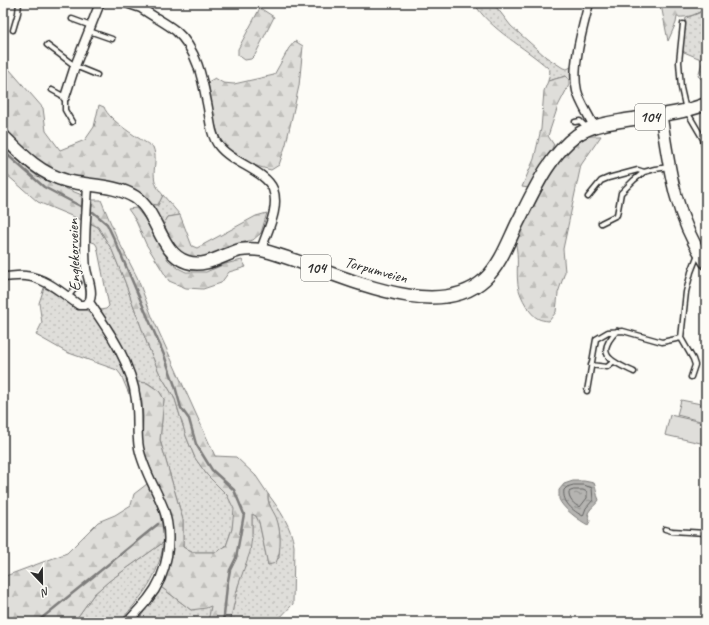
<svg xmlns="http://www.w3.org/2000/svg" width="709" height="625" viewBox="0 0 709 625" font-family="Caveat,sans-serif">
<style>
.grass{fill:url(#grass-dots);stroke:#858482}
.forest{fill:url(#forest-firs);stroke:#858482}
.garden{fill:#dfdeda;stroke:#858482}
.water{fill:url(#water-ripples);stroke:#7e7d7b}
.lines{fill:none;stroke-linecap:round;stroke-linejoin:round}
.shore{stroke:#626261;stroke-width:1}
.stream{stroke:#7e7d7b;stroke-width:2.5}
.service-casing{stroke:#2b2b2b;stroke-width:7}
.minor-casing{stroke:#2b2b2b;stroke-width:11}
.secondary-casing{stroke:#2b2b2b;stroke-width:14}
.primary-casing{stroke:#2b2b2b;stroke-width:15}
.service{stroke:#fdfcf7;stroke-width:4}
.minor{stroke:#fdfcf7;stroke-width:8}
.secondary{stroke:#fdfcf7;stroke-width:11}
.primary{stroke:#fdfcf7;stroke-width:12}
.labels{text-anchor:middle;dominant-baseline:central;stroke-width:3;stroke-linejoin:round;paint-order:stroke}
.shield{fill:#fdfcf7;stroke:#6a6a68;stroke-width:1}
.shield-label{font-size:15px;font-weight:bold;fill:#2b2b2b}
.street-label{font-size:16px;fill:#2b2b2b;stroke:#fdfcf7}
</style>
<defs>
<pattern id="grass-dots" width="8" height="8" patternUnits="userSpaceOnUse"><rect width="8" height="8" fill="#dfdeda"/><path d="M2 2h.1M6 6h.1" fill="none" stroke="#c0bfbb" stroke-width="1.8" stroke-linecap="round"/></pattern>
<pattern id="forest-firs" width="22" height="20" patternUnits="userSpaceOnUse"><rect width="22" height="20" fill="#dfdeda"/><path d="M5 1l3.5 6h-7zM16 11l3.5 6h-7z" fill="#c0bfbb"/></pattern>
<pattern id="water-ripples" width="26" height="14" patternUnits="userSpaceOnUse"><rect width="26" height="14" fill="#b5b4b1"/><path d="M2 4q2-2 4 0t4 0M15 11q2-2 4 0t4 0" fill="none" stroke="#939390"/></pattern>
</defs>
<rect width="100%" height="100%" fill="#fdfcf7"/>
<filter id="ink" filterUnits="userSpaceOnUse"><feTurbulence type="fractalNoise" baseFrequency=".025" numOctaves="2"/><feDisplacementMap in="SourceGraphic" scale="8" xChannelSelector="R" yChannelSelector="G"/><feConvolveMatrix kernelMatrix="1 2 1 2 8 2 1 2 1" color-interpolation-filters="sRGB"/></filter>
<g filter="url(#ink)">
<path class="grass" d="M474,3H488L497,8L511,26L546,57L563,68L567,69L571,67L573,71L571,78L569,80L566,76L548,81L550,72L548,68C525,47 490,30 474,3Z
M706,8V83L698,76L703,60L684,52L680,46L686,18L699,13Z
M163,195L180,215L168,217L164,224L151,204L158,205Z
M90,223L98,227L112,250L125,282L148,346L159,372L175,399L186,436L195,458L207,475L227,495L235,509L232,529L226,546L217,552H191L183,547V520L160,440L164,399L159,391L148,383L137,382L126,355L100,310L106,309L109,306L97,246L95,243L89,241Z
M44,288L49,290L65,298L72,305L88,311L94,316L115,350L123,368L127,382L129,394L121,375L117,370L66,352L36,335L42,323L39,303Z
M268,494C280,510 291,526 294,546L293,604L276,622H230L238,586L252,536V514L256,516L259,522L268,565L279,558C279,549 281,538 279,529C278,517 267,507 268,494Z
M164,542C157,580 144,593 120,622H74L94,594L109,581Z
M161,587L191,610L212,605L208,622H137Z"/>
<path class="forest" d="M662,3H706V8C697,14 689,18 677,17L676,23L668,41L662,10Z
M260,8L274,17L255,55L251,59L245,60L238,55V49Z
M295,41L303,46L299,86L286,144L279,165L271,170C255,166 236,160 225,147C213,132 212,100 208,82L215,78L223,83L234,84L274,75L289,48Z
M3,62L43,108L46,131L60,150L85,140L94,127L99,105L104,107C109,121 140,139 153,147C160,165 146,176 163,195L158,205L151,204L143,197L48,169L37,162L3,129Z
M566,76L569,80V85L558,106L548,136L554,145L529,188L522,187L534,159L541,129L544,91L548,81Z
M588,136H601L581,165L563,249L565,272L558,293L556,312L549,321C539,320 536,319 529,310C525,304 521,297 519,290C515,274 520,258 515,241C529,213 548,166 572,145C576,142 583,139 588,136Z
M3,144L30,171L42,179L82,195L81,220L38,202L7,175L3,171Z
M91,200H101L117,238L137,277L153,319L215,456L236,457L256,476L268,494C267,503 272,509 276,517C281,530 282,550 276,563L268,565L259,522L256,516L252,514V536L250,552L238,586L230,622H208L211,606L206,608L191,610L161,587L171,556L172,539L162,496L142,447L143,417L142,402L137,382L147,383L159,391L164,399L160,440L183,520V547L191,552H216L226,546L232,529L234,509L227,495L207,475L195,458L186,436L175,399L159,372L148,346L125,282L112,250L98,227L90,223Z
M136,208L145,219L168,260L178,268L186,272H206L225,264L242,260L246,267L229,272L221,283L203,289L186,288L169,281L146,244L135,219L128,209Z
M267,213L261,233L253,240L240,243L233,249L216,256L191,260L176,251L164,224L168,217L180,215L192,246L197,248L256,216Z
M147,484C159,503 162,520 164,542L109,581L94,594L74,622H3V577L67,553L98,522L115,515L131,505L134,494Z"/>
<path class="garden" d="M681,400L706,405L704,422L677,415Z
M670,415L706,423L705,444L665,435Z"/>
<path class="water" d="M573,481H584L594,483C597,489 596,494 599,500C597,504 591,507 588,513L590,521L588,525C580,521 562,508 559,499C559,497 559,492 559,490L564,484Z"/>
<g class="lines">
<path class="shore" d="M574,485H584L592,488L593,500L586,508L583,516C573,511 562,502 564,490L567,487Z
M574,490H583L587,492V498L580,507C574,505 568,499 569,492Z"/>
<path class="stream" d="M3,151L44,187L82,207
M93,212L107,224L116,243L164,355L175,386L181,408L189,419L196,444L212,470L234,490L244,514L236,558L230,570L227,586L224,616L222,622
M37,622L158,524"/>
<g class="service-casing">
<path id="service" d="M72,19L91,26
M683,24L679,62L681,88L686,110L703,139L706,156
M13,30L18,13L19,3
M89,31L112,39
M47,45L75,66L97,75
M52,90L65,97V110L72,122
M575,122L580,121L588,129
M588,197L601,181L608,178L638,170L644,172
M601,223L617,215L621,193L634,180L644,172L655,169L669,167
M68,297L79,283
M617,331C593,355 613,362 634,372
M591,365L607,367L613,362
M691,377L695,365L693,359L681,338L686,292L691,272L698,254
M587,391L596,339L608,332L623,331L662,342L681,338
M665,529L672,531L706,533"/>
</g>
<g class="minor-casing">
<path id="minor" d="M126,3L141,8L143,3
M589,3C583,27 571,67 577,91C580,103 589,115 594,127
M141,8C152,16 166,23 176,31C198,50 203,82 208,108C210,121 211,136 219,146C232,163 266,171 273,189C280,208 267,231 261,250
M65,97L75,66L100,3
M3,277C10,277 18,275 26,276C46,278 63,294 79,305H84L89,302C94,293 88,279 86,269C83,241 87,212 88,185
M89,302C109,331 132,364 136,400C139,415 136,432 139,448C143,469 155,487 163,507C174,537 168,575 148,599C142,607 134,614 128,622"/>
</g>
<g class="secondary-casing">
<path id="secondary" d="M661,115C669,168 675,217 706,263"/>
</g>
<g class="primary-casing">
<path id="primary" d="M3,136C22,155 40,174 67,181C89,186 116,185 135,197C158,212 160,254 187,262C206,268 222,255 240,250C247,249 254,249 261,250C320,263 431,329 485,279C500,265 508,243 517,224C533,193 548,156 577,135C591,125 609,123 626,120C652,116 681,114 706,104"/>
</g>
<use href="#service" class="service"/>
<use href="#minor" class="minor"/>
<use href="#secondary" class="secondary"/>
<use href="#primary" class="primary"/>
</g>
</g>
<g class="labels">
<g class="shield">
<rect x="635" y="104" width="30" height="26" rx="3"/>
<rect x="301" y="255" width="30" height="26" rx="3"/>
</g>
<g class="shield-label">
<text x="650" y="117">104</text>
<text x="316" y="268">104</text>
</g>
<g class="street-label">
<text transform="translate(74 255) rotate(-92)">Englekorveien</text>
<text transform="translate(376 270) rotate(15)">Torpumveien</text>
</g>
</g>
<rect width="709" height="625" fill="none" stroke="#fdfcf7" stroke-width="16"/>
<rect x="8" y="8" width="693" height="609" fill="none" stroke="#2b2b2b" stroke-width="1.5" filter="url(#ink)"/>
<g transform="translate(42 583) rotate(158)" stroke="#fdfcf7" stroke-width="3" paint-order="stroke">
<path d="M0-3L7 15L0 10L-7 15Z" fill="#2b2b2b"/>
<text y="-6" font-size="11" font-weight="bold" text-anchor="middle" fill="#2b2b2b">N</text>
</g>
</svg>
